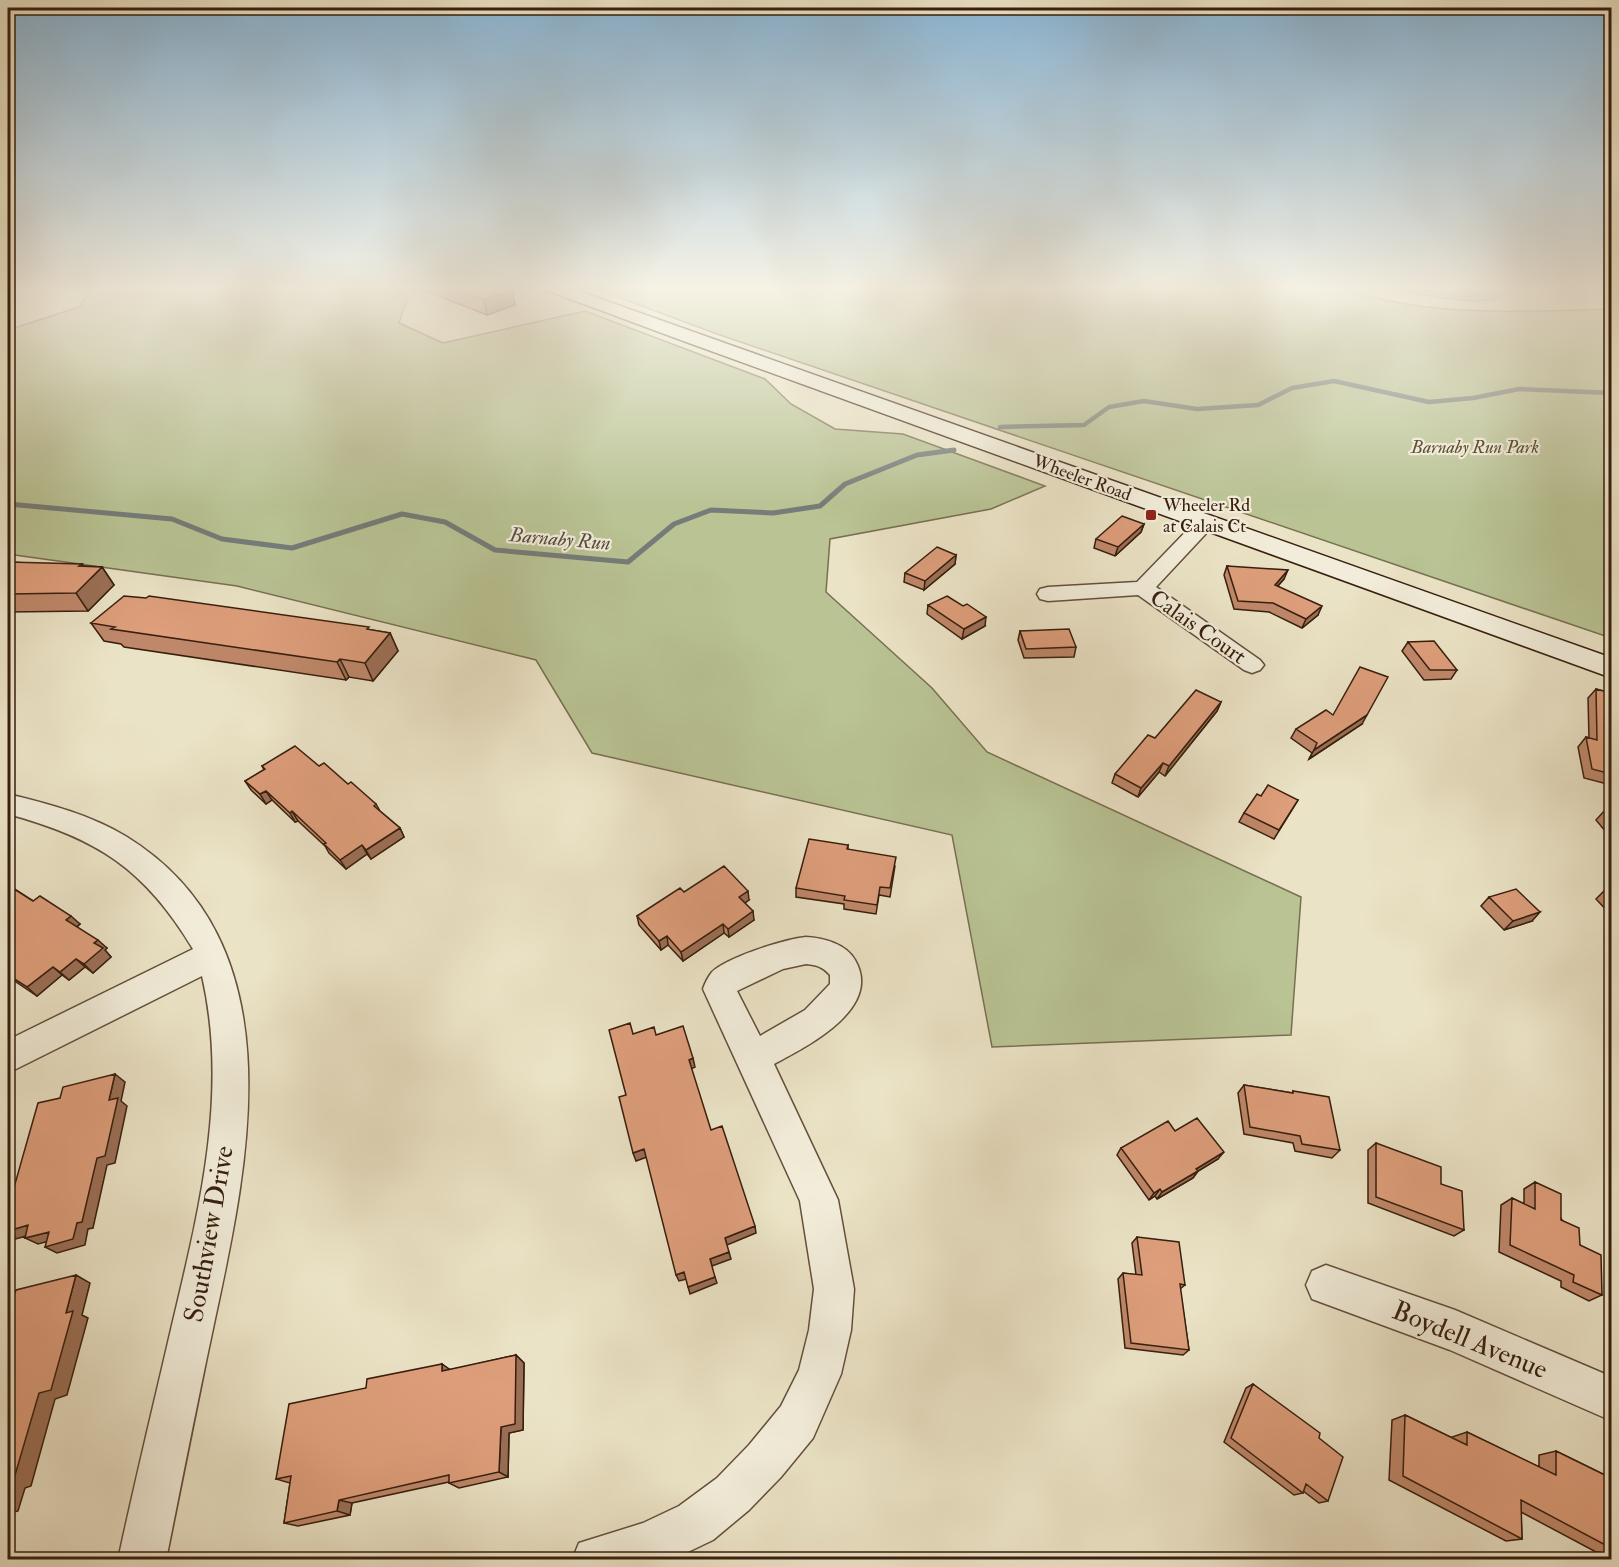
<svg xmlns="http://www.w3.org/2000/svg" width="1619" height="1567" viewBox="0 0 1619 1567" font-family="'IM FELL Double Pica',serif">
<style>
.green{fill:#b9c394;stroke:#787051;stroke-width:1.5}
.water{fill:#9ebbc0;stroke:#757c79;stroke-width:1.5}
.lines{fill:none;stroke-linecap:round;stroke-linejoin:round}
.shore{stroke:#6a6c67;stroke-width:1.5}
.stream-far1{stroke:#757c79;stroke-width:4.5}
.stream{stroke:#757c79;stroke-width:5}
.minor-casing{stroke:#644f3c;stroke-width:3}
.secondary-casing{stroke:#371e0e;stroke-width:3}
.minor{fill:#f2edda;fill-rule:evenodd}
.secondary{fill:#f2edda;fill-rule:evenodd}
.wall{fill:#bf886a;stroke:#371e0e;stroke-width:1.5}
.shaded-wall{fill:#9b6f56;stroke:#371e0e;stroke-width:1.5}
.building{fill:#de9e7b;stroke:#371e0e;stroke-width:1.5}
.poi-dot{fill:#8f2418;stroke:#f2edda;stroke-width:2}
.labels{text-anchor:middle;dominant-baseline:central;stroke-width:4.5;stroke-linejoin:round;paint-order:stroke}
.far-park-label{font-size:18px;font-style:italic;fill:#5e5036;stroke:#f2edda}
.far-street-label{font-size:18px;fill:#371e0e;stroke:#f2edda}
.far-poi-label{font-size:18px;fill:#371e0e;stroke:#f2edda;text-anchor:start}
.far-water-label{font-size:20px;font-style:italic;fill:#564d43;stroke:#f2edda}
.street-label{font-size:22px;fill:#371e0e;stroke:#f2edda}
.near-street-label{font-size:27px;fill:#371e0e;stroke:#f2edda}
</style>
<rect width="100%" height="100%" fill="#ebe3c6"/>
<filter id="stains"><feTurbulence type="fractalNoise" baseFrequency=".00333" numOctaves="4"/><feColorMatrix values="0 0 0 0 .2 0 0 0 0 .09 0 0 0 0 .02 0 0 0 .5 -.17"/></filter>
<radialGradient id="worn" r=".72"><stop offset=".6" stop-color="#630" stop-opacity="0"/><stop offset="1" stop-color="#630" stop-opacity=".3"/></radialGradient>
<path class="green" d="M93,287H403L407,299L399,323L443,343L585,311L765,379L791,404L835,429L903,434L1045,486L991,509L830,539L826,592L932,688L987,752L1301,897L1291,1035L992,1047L952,835L592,753L536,660L237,586L8,554V330L79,307Z
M591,287H1341C1428,319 1521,311 1611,309V638L717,334Z"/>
<path class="water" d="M1386,287H1506L1508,293L1492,300L1473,301L1435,297Z"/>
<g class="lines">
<path class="shore" d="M1415,287C1443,295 1472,301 1500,290L1501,287"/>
<path class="stream-far1" d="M1000,427L1084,425L1109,407L1144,401L1197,409L1258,405L1292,388L1334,381L1429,402L1473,398L1519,389L1612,393"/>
<path class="stream" d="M8,504L172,519L222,539L292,548L402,514L445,522L495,550L628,562L674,524L711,510L773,513L820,506L845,484L917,455L954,450"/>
<g class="minor-casing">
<path id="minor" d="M1206,516L1213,518L1216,522L1213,526L1156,587L1260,660L1264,665L1260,670L1252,673L1244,670L1138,595L1048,601L1040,599L1037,594L1040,589L1048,587L1137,582L1199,518Z
M8,794C49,804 91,815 127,837C296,942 250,1157 215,1319C198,1399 182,1479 166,1560H118C135,1481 154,1403 172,1325C199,1211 229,1093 202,976L8,1073V1040L193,949C145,869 97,838 8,814Z
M806,937C824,938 846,944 855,960C883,1008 808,1046 774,1064L838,1200L854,1289L851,1330L841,1374L813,1438L781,1477L749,1510L713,1540L671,1560H572L579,1543L643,1523L679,1506L717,1478L749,1445L781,1406L799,1370L809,1330L814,1289L800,1201L703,989C705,983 708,977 712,972C728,957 785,939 806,937ZM806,964C817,965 823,967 830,975V984L805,1010L760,1036L737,991L783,969Z
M1326,1265L1455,1310L1612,1377V1421L1450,1350L1312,1299L1306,1285L1312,1271Z"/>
</g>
<g class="secondary-casing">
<path id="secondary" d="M544,287H567L1612,658V678L678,339L546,290Z"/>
</g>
<use href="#minor" class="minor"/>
<use href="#secondary" class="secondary"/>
</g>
<path class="wall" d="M415,287H502L512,290L515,305L487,315Z
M1144,524L1141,532L1115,556L1094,548L1096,539Z
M956,555L955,564L924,590L904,582L905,573Z
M8,562L102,567L114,585L88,611L8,612Z
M1227,566L1284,579L1278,586L1318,615L1302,628L1269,612L1234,609L1224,575Z
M928,605L985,626L962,639L927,614Z
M91,623L371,630L390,633L398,651L373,681L349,677L346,680L124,647L121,644L104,641Z
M1020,631L1076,647L1074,657L1024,658L1018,640Z
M1408,642L1457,670L1451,679L1424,680L1402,651Z
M1596,689L1611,693V785L1584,778L1578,747L1586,737L1589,738L1588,698Z
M1221,702L1217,711L1165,776L1159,772L1138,797L1112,783L1115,774L1155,738Z
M1333,715L1362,724L1309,759L1312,753L1291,738L1296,729Z
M262,766H319L348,784L376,804L380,811L400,828L404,837L371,859L367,854L346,869L329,853L325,846L298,821L295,822L272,800L266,804L251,790L245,781L264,770Z
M1261,796L1298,800L1274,839L1239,822L1244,813Z
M1605,810H1611V838L1596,820Z
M848,845V850L895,866L890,897L879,895L876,914L844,909V904L796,897V888Z
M8,885L33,901L80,924L77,927L107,948L105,950L111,957L93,973L85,967L69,980L62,975L37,996L16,982L8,975L10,970L8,968Z
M1611,889V915L1596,899L1605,890Z
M684,892L749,900L745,903L754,920L729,937L724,933L683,961L668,945L661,950L639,925L637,916Z
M1489,897L1532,921L1504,930L1481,906Z
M1244,1085L1292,1093L1293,1091L1340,1150L1332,1158L1295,1151L1293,1143L1244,1134L1238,1093Z
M1175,1131L1218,1159L1198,1171L1193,1178L1157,1199L1155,1196L1149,1200L1117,1155L1121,1148Z
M1376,1143L1441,1184L1464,1230L1454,1236L1368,1203V1150Z
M1535,1182L1580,1245L1602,1295L1589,1301L1561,1287V1281L1499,1252L1501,1205L1512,1198L1524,1204V1189Z
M1137,1237L1185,1285L1180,1289L1189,1350L1183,1355L1125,1348L1118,1279L1123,1273L1136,1275L1132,1243Z
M516,1355L524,1363L523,1430L509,1433L508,1477L459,1488L449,1483V1482L352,1503L350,1515L298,1526L284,1523L290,1483L276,1479L366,1388L442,1364L450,1370Z
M1253,1384L1319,1438L1328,1501L1319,1503L1303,1491V1493L1294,1495L1224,1442L1246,1388Z
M1405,1415L1452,1438V1437L1467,1432L1539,1467V1455L1556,1451L1611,1478V1558L1599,1552H1596L1521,1512L1522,1539L1506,1541L1389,1480L1392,1420Z"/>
<path class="shaded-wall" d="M512,290L515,305L487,315L484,300Z
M1144,524L1141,532L1115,556L1118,547Z
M956,555L955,564L924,590L925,581Z
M82,564L91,578L102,567L114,585L88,611L76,593L79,566Z
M1288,570L1284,579L1271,593L1275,585Z
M1322,606L1318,615L1302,628L1306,619Z
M986,617L985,626L962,639L964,629Z
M390,633L398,651L373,681L365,663Z
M340,659L349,677L346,680L337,662Z
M1221,702L1217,711L1165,776L1169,766Z
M1367,715L1362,724L1309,759L1314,750Z
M1163,763L1159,772L1138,797L1141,788Z
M266,791L272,800L266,804L260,794Z
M292,811L298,821L295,822L290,813Z
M400,828L404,837L371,859L366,850Z
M362,845L367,854L346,869L340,860Z
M748,891L749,900L740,906L739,897Z
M753,911L754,920L729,937L728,929Z
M1540,912L1532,921L1504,930L1513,921Z
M71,916L80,924L75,928L66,920Z
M723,924L724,933L683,961L681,952Z
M667,936L668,945L661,950L659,941Z
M98,940L107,948L105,950L111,957L93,973L84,964L94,943Z
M76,959L85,967L69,980L60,972Z
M53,967L62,975L37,996L27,987Z
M693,1058L695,1067L691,1069L689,1060Z
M115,1074L125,1082L121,1101L127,1106L115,1163L107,1165L93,1228L88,1229L85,1245L57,1253L45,1247L77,1223L109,1100Z
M644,1149L647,1157L636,1161L633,1153Z
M1224,1152L1218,1159L1190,1176L1196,1169Z
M1198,1171L1193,1178L1157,1199L1162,1192Z
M1160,1189L1155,1196L1149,1200L1154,1193Z
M28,1225L41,1232L8,1241V1231Z
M755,1226L756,1233L727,1245L725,1238Z
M49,1232L60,1238L38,1244L25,1238Z
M729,1252L731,1259L712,1266L710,1259Z
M684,1272L687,1279L679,1281L676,1275Z
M76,1275L90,1283L82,1315L88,1318L67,1395L55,1399L31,1486L25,1488L18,1511L8,1514V1484L66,1313Z
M715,1277L717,1283L690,1294L688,1287Z
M516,1355L524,1363L523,1430L509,1433L508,1477L499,1472L501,1427Z
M442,1364L452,1371H442Z
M339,1500L352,1503L350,1515L337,1511Z"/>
<path class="building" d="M449,287H502L512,290L484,300Z
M1122,516L1144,524L1118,547L1096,539Z
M937,547L956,555L925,581L905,573Z
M8,562L82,564L79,566L102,567L76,593L8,594Z
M1227,566L1288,570L1275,585L1322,606L1306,619L1273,603L1238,601Z
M124,596L146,598L149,596L369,627L367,629L390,633L365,663L340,659L337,662L111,629L115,627L91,623Z
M947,596L963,606L967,604L986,617L964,629L928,605Z
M1069,629L1076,647L1026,649L1020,631Z
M1434,641L1457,670H1430L1408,642Z
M1360,667L1388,677L1367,715L1314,750L1317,743L1296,729L1326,710L1333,715Z
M1596,689L1611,693V774L1592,769L1586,737L1597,740Z
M1196,690L1221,702L1169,766L1163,763L1141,788L1115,774L1148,735L1155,738Z
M295,746L319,766L324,763L348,784L351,782L376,804L374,806L400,828L366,850L362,845L340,860L324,844L326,843L292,811L290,813L266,791L260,794L245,781L265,769L262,766Z
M1268,785L1298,800L1279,830L1244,813L1257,794L1261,796Z
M1605,810H1611V818Z
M809,839L848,845L847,849L896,857L890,888L880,887L877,905L844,900L845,896L796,888Z
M724,866L748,891L739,897L753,911L728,929L723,924L681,952L667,936L659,941L637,916L680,888L684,892Z
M8,885L33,901L40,896L71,916L66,920L98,940L94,943L103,948L84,964L76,959L60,972L53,967L27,987L8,975V972L11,969L8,966Z
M1516,889L1540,912L1513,921L1489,897Z
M1611,889V897L1605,890Z
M630,1023L633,1034L654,1027L656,1035L683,1026L693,1058L689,1060L711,1130L722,1126L755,1226L725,1238L729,1252L710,1259L715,1277L688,1287L684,1272L676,1275L644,1149L633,1153L619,1097L626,1095L609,1030Z
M115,1074L109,1100L118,1098L105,1156L97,1158L82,1222L77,1223L73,1239L45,1247L49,1232L25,1238L28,1225L8,1231V1193L13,1191L38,1103L60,1098L63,1087Z
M1244,1085L1293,1093V1091L1329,1097L1340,1150L1302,1144L1300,1136L1250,1127Z
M1197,1118L1224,1152L1196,1169L1198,1171L1162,1192L1160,1189L1154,1193L1121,1148L1168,1121L1175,1131Z
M1376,1143L1441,1167V1184L1462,1191L1464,1230L1376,1197Z
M1535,1182L1561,1194V1220L1579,1228L1580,1245L1601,1255L1602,1295L1573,1282L1574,1275L1510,1245L1512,1198L1535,1209Z
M1137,1237L1179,1242L1185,1285L1180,1284L1189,1350L1131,1343L1123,1273L1142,1275Z
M76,1275L66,1313L73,1311L51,1390L39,1393L13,1482L8,1484V1304L11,1303L16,1290Z
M516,1355L515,1424L501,1427L499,1472L449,1483V1475L339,1500L337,1511L284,1523L291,1476L276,1479L289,1404L366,1388L367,1379L442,1364V1371Z
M1253,1384L1320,1433L1319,1438L1343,1457L1328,1501L1306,1484L1303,1493L1231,1438Z
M1405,1415L1467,1445V1432L1556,1475V1451L1611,1478V1548L1521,1500L1522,1539L1403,1476Z"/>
<linearGradient id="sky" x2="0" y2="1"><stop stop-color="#8ab7d8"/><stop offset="0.57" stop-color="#f6f2e5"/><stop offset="1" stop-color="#f6f2e5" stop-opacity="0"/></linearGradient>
<rect width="1619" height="506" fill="url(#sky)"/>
<rect class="poi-dot" x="1145" y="509" width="12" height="12" rx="3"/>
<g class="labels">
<g class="far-park-label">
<text x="1475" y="447">Barnaby Run Park</text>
</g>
<g class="far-street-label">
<text transform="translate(1082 478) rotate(20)">Wheeler Road</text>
</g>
<g class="far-poi-label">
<text x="1163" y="505">Wheeler Rd<tspan x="1163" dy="21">at Calais Ct</tspan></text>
</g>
<g class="far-water-label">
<text transform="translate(560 539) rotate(5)">Barnaby Run</text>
</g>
<g class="street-label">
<text transform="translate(1198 627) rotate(35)">Calais Court</text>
</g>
<g class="near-street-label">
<text transform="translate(209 1234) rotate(-80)">Southview Drive</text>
<text transform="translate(1470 1340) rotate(22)">Boydell Avenue</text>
</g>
</g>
<rect width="1619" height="1567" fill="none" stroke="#ebe3c6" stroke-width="30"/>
<rect x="9" y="9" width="1601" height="1549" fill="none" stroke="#371e0e" stroke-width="3"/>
<rect x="15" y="15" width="1589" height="1537" fill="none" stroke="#371e0e" stroke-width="1.5"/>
<rect width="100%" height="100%" filter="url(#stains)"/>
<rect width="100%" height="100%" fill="url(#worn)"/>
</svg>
